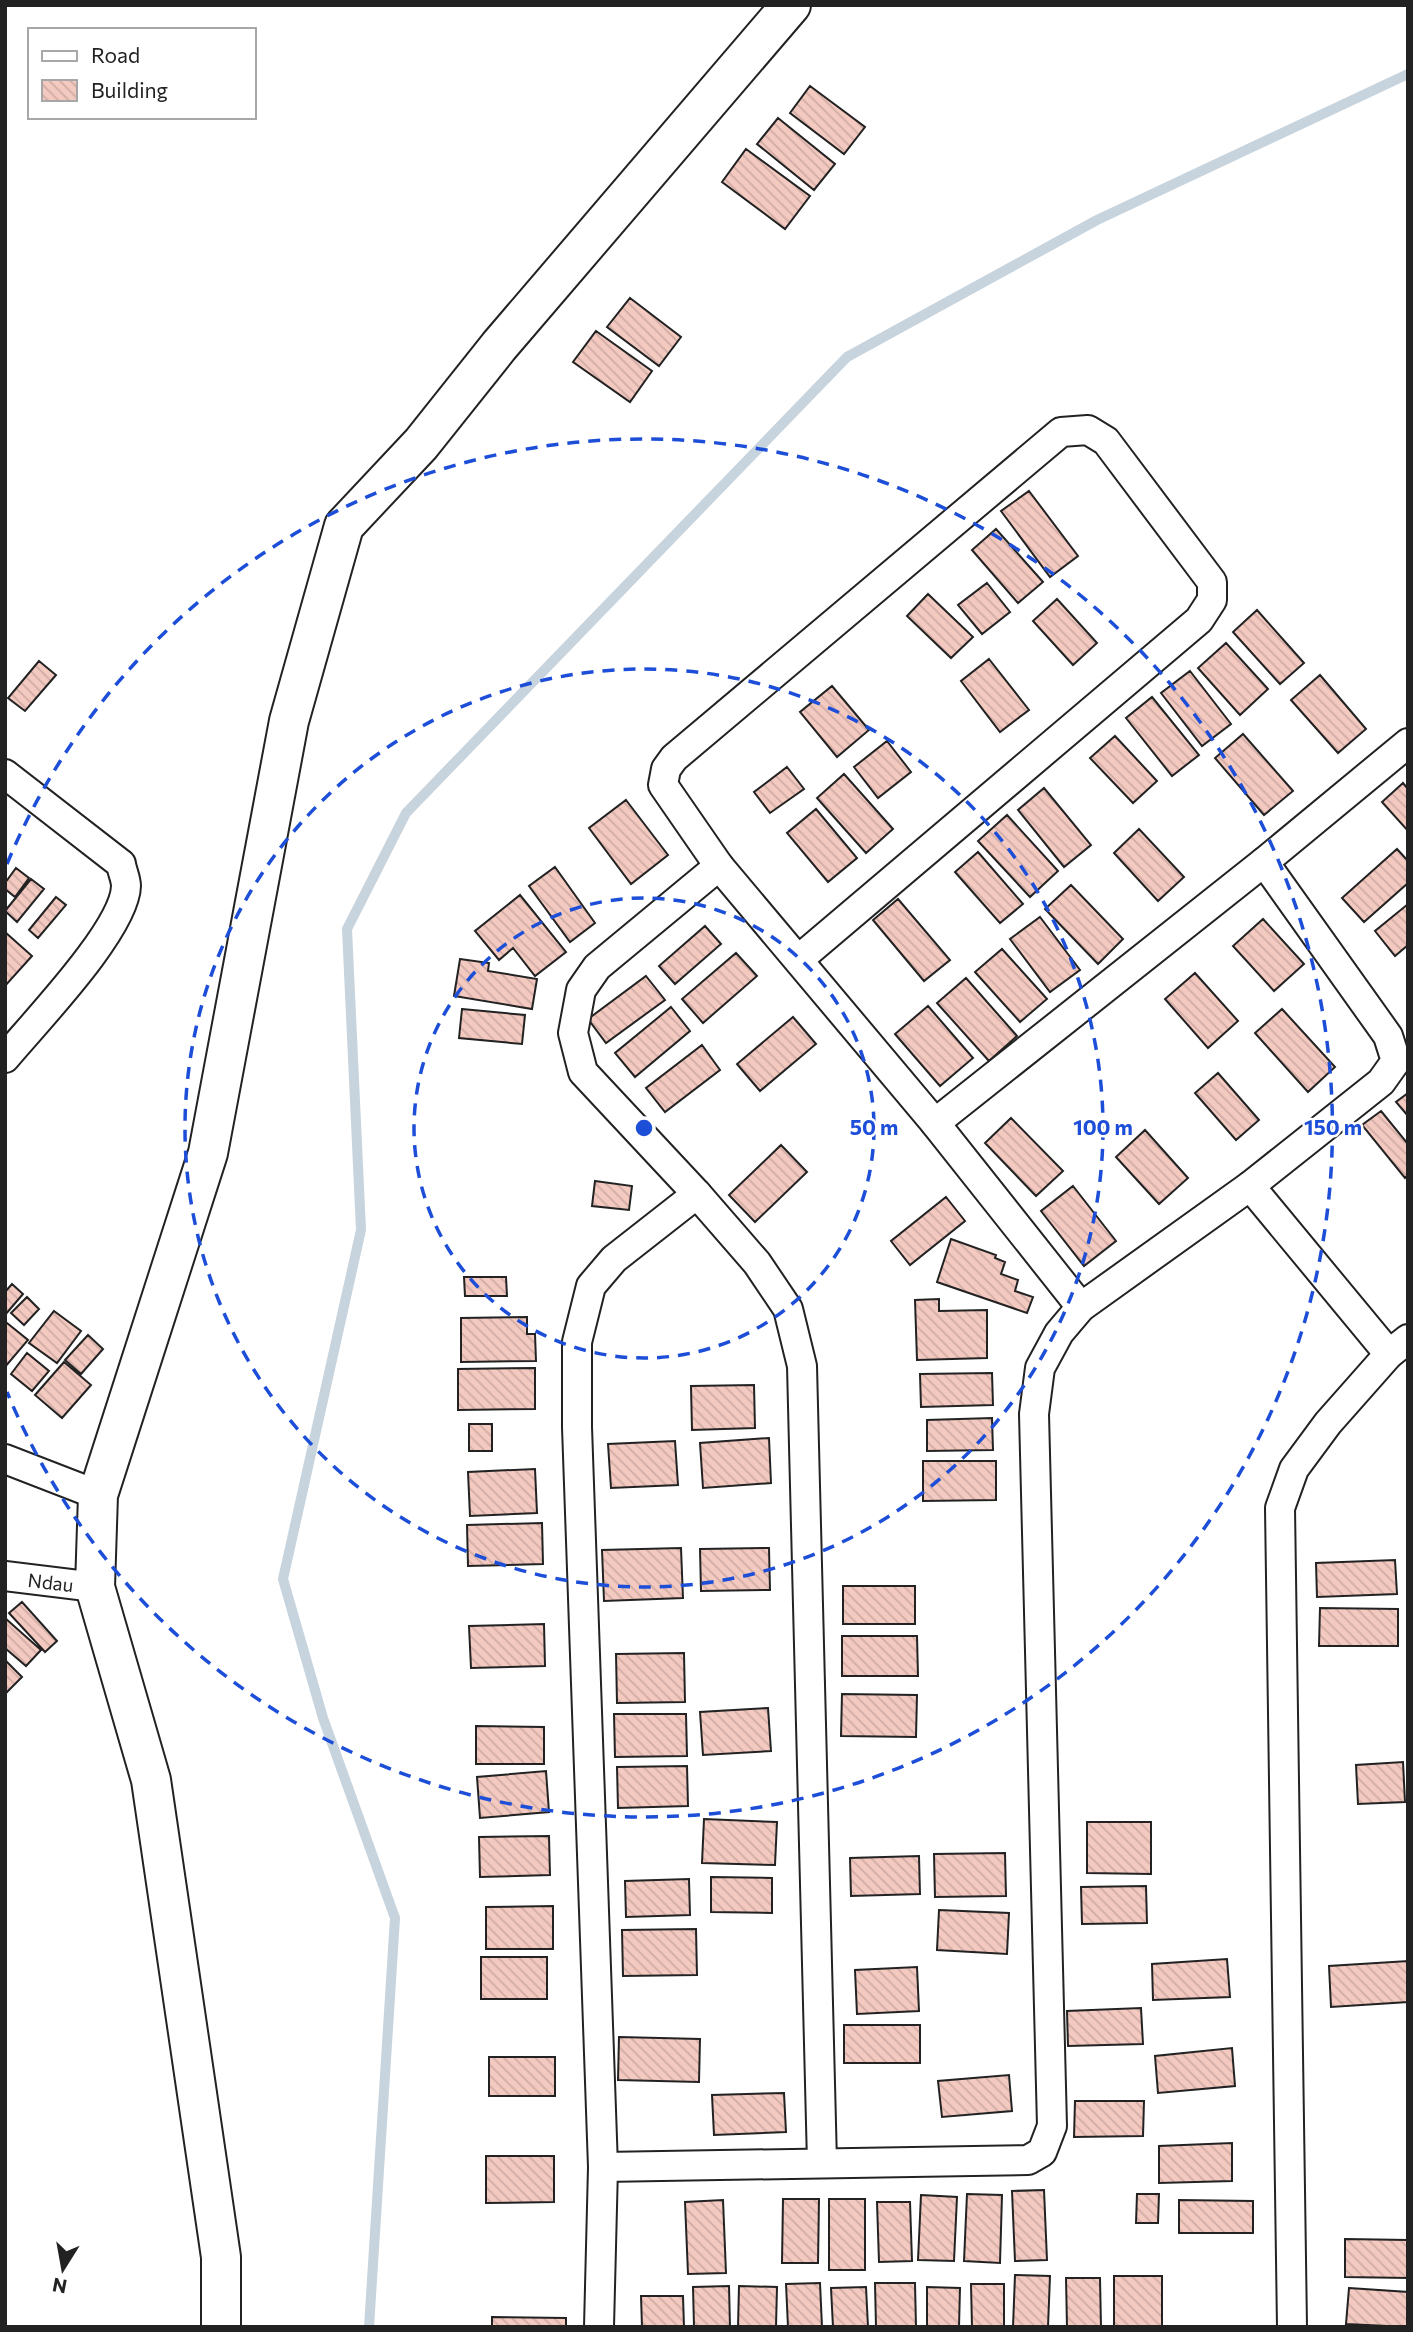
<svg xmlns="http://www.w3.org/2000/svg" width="1413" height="2332" viewBox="0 0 1413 2332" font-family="Commissioner,sans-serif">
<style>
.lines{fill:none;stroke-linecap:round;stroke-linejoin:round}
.stream{stroke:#c7d3dd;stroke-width:10}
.building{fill:url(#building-back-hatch);stroke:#222;stroke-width:2}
.street-casing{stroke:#222;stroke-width:32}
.secondary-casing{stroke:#222;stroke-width:42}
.street{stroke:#fff;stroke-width:28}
.secondary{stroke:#fff;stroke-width:38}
.ring{fill:none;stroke:#1d4ed8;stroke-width:3.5;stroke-dasharray:12 9}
.labels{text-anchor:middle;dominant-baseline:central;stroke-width:5;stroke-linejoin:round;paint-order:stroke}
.street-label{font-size:19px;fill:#222;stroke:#fff}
.centre{fill:#1d4ed8;stroke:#fff;stroke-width:3.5}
.ring-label{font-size:21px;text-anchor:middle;font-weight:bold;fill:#1d4ed8;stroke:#fff;stroke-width:5;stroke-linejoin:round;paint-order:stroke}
</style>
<defs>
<pattern id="building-back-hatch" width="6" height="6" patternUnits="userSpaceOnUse" patternTransform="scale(1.75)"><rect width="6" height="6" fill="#f3c9c0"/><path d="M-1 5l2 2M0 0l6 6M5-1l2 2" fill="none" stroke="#d0aca5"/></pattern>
</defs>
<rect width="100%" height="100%" fill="#fff"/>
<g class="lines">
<path class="stream" d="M369,2327L395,1918L323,1718L283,1579L361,1230L347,929L406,813L847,357L1097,220L1408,74"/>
</g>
<path class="building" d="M810,86L865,127L844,154L790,113Z
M778,118L835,164L814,190L757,144Z
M746,149L810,196L785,229L722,182Z
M630,298L681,337L659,366L607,327Z
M596,331L652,371L630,402L573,362Z
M1029,491L1078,556L1050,577L1001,511Z
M996,529L1043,582L1018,603L972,550Z
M987,583L1010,612L982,634L958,605Z
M928,594L973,637L951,658L907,616Z
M1057,599L1097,643L1073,665L1033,621Z
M1257,610L1304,663L1280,684L1233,632Z
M1226,643L1268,689L1240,715L1198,668Z
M989,659L1029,710L1000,732L961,681Z
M39,661L56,675L25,711L8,698Z
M1190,671L1231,724L1202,746L1161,693Z
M1320,675L1366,729L1338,753L1291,700Z
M832,686L869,730L837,757L800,712Z
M1152,697L1199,755L1172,776L1126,718Z
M1243,734L1293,791L1264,815L1215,758Z
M1115,736L1157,781L1133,803L1090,758Z
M887,741L911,772L878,798L854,767Z
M787,767L804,789L770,813L754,792Z
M844,774L893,829L866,853L817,798Z
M1403,783L1408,789V831L1382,802Z
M1044,788L1091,845L1064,867L1018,810Z
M626,800L668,855L631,884L589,828Z
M816,809L857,858L828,882L787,833Z
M1007,815L1058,871L1030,897L978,841Z
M1139,829L1184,877L1158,901L1114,853Z
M1397,849L1408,861V883L1364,922L1342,898Z
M978,852L1023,904L1000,923L955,872Z
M555,867L595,923L570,942L529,886Z
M16,868L29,878L15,897L5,889V883Z
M31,879L44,889L17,922L5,911Z
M1071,885L1123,939L1098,964L1045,909Z
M520,895L566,952L535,976L513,948L499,960L475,931Z
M56,897L66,905L38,938L29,930Z
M898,899L950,960L924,981L873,920Z
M1408,904V945L1395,956L1375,931Z
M1040,917L1080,970L1050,992L1010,939Z
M1263,919L1304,964L1274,991L1233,946Z
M705,926L721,944L675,984L659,966Z
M5,932L32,956L5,986Z
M1002,949L1047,999L1020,1022L975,972Z
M736,953L757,976L703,1023L682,999Z
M460,959L489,963L488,971L537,979L532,1009L454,996Z
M1195,973L1238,1021L1208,1048L1165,999Z
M646,976L665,1000L606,1043L588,1019Z
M966,978L1017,1036L989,1061L937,1003Z
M928,1006L973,1058L940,1086L895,1034Z
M671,1007L690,1031L635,1077L615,1053Z
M462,1009L525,1015L522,1044L459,1038Z
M1282,1009L1335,1067L1308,1092L1255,1033Z
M793,1017L816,1044L760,1091L737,1064Z
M702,1045L720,1070L665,1112L646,1088Z
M1218,1073L1259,1120L1236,1140L1195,1093Z
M1408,1093V1116L1396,1102Z
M1381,1111L1408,1144V1175L1405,1178L1362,1125Z
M1011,1118L1063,1171L1036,1196L985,1143Z
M1145,1130L1188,1178L1159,1204L1116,1157Z
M781,1145L807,1172L755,1222L729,1195Z
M595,1181L632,1186L629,1210L592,1206Z
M1073,1186L1116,1241L1084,1266L1041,1211Z
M946,1197L965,1221L910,1265L891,1241Z
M951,1239L996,1255L995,1258L1005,1262L1001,1274L1018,1280L1015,1291L1033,1297L1027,1313L937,1282Z
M464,1277H506L507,1296H465Z
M12,1284L23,1294L5,1315V1292Z
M27,1297L39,1309L24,1325L11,1313Z
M939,1299V1311L987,1310V1358L917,1360L915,1300Z
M54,1311L81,1331L57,1363L29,1343Z
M527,1317V1334H535L536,1361L461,1362V1318Z
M7,1323L28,1340L5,1367V1325Z
M88,1335L103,1349L81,1374L65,1360Z
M27,1353L49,1371L32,1391L11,1374Z
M64,1362L91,1385L62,1418L35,1395Z
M535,1368V1409L458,1410V1369Z
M992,1373L993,1405L921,1407L920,1374Z
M754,1385L755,1428L692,1430L691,1386Z
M992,1418L993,1450L927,1451V1420Z
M469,1424H492V1451H469Z
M769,1438L771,1483L703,1488L700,1443Z
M675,1441L678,1485L611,1488L608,1444Z
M923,1461H996V1500L923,1501Z
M535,1469L537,1513L470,1516L468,1472Z
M542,1523L543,1564L468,1566L467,1525Z
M681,1548L683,1598L604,1601L602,1550Z
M769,1548L770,1590L701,1591L700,1549Z
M1395,1560L1397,1594L1317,1597L1316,1563Z
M843,1586H915V1624H843Z
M22,1602L57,1641L45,1652L9,1613Z
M1320,1608L1398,1609V1646H1319Z
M5,1618L41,1650L26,1666L5,1648Z
M544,1624L545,1666L471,1668L469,1626Z
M842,1636H917L918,1676H842Z
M684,1653L685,1702L617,1703L616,1654Z
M5,1660L22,1677L5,1694Z
M842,1694L917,1695L916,1737L841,1736Z
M768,1708L771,1751L703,1755L700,1712Z
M614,1714H686L687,1756L615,1757Z
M476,1726L544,1727V1764H476Z
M1403,1762L1405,1802L1358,1804L1356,1765Z
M687,1766L688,1806L618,1808L617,1767Z
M546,1771L549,1812L480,1818L477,1777Z
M704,1819L777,1822L775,1865L702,1863Z
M1087,1822H1151V1874L1087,1873Z
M549,1836L550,1875L480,1877L479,1837Z
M1005,1853L1006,1896L935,1897L934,1854Z
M919,1856L920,1894L851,1896L850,1858Z
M711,1877L772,1878V1913L711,1912Z
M689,1879L690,1915L626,1917L625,1881Z
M1146,1886L1147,1923L1082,1924L1081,1887Z
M553,1906V1949H486V1907Z
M939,1910L1009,1913L1007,1954L937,1950Z
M696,1929L697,1975L623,1976L622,1930Z
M481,1957H547V1999H481Z
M1227,1959L1230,1997L1153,2000L1152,1964Z
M1408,1961V2002L1331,2007L1329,1966Z
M917,1967L919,2011L857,2014L855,1970Z
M1141,2008L1143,2044L1068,2046L1067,2011Z
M844,2025H920V2063H844Z
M619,2037L700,2039L699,2082L618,2080Z
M1232,2048L1235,2086L1158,2093L1155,2056Z
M489,2057H555V2096H489Z
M1009,2075L1012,2111L942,2117L938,2081Z
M784,2093L786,2132L714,2135L712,2095Z
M1075,2101H1144L1143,2136L1074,2137Z
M1232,2143V2181L1159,2183V2146Z
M486,2156H554V2202L486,2203Z
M1044,2190L1047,2260L1015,2261L1012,2191Z
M967,2194L1002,2195L1000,2263L964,2261Z
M1137,2194H1159L1158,2223H1136Z
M921,2195L957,2197L954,2261L918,2260Z
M783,2199H819L818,2263H782Z
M829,2199H865V2270H829Z
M723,2200L726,2273L688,2274L685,2202Z
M1179,2200L1253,2201V2233H1179Z
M877,2202H910L912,2261L879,2262Z
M1345,2239L1408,2240V2278L1345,2277Z
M1015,2275L1050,2276L1048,2327H1013Z
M1114,2276H1162V2327H1114Z
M1066,2278H1100L1101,2327H1067Z
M820,2283L822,2327H788L786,2284Z
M875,2283H915L916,2327H876Z
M971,2284H1004V2327H972Z
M729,2286L730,2327H694L693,2287Z
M739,2286L777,2287L776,2327H738Z
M866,2287L868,2327H833L831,2288Z
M927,2287L960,2288L959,2327H927Z
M1349,2288L1408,2292V2327L1346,2324Z
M641,2296H683L684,2327H642Z
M492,2317L566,2318V2327H492Z"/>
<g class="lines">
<g class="street-casing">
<g id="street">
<path d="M5,774L121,864C122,871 126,879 126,886C125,929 35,1022 5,1058"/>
<path d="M719,866L597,967L581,990L573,1033L583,1072L697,1194L757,1263L788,1309L802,1366L822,2163"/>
<path d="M798,960L1199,620L1212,600V582L1106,441L1088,430L1061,432L674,758L666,769L663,785L719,866L935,1123L1081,1307"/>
<path d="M935,1123L1264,862"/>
<path d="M1250,1186L1389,1354"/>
<path d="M5,1459L98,1495"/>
<path id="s1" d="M5,1576L95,1587"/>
<path d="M603,2167L1028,2160L1042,2152L1052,2126L1034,1414L1040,1368L1059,1333L1081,1307L1250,1186L1381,1082L1396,1061L1388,1036L1264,862L1408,743"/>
<path d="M599,2327L603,2167L577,1427V1342L591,1286L614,1259L697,1194"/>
<path d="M1292,2327L1280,1508L1294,1469L1328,1423L1389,1354L1408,1339"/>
</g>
</g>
<g class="secondary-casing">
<path id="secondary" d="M221,2327V2257L151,1780L95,1587L98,1495L208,1153L289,721L344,526L421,444L499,346L791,5"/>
</g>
<use href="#street" class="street"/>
<use href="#secondary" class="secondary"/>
</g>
<g class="ring">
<circle cx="644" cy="1128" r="230"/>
<circle cx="644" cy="1128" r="459"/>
<path d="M7 864A689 689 0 1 1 7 1392"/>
</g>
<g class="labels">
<g class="street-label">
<text stroke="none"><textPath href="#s1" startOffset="46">Ndau</textPath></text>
</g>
</g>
<circle cx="644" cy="1128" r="10" class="centre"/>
<g class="ring-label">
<text x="874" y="1135">50 m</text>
<text x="1103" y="1135">100 m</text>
<text x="1333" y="1135">150 m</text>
</g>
<rect width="1413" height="2332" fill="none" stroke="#222222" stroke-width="14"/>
<rect x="28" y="28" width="228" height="91" fill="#ffffff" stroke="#a7a7a7" stroke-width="2"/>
<rect x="42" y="51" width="35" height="10" fill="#ffffff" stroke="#a7a7a7" stroke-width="2"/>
<text x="91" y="63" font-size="21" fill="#222222">Road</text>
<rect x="42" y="80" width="35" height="21" fill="url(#building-back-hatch)" stroke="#a7a7a7" stroke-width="2"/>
<text x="91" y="98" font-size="21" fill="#222222">Building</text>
<g transform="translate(63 2269) rotate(191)" stroke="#ffffff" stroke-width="5" paint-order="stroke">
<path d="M0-5L12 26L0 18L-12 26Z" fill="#222222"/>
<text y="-10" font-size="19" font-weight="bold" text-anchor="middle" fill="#222222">N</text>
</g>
</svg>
